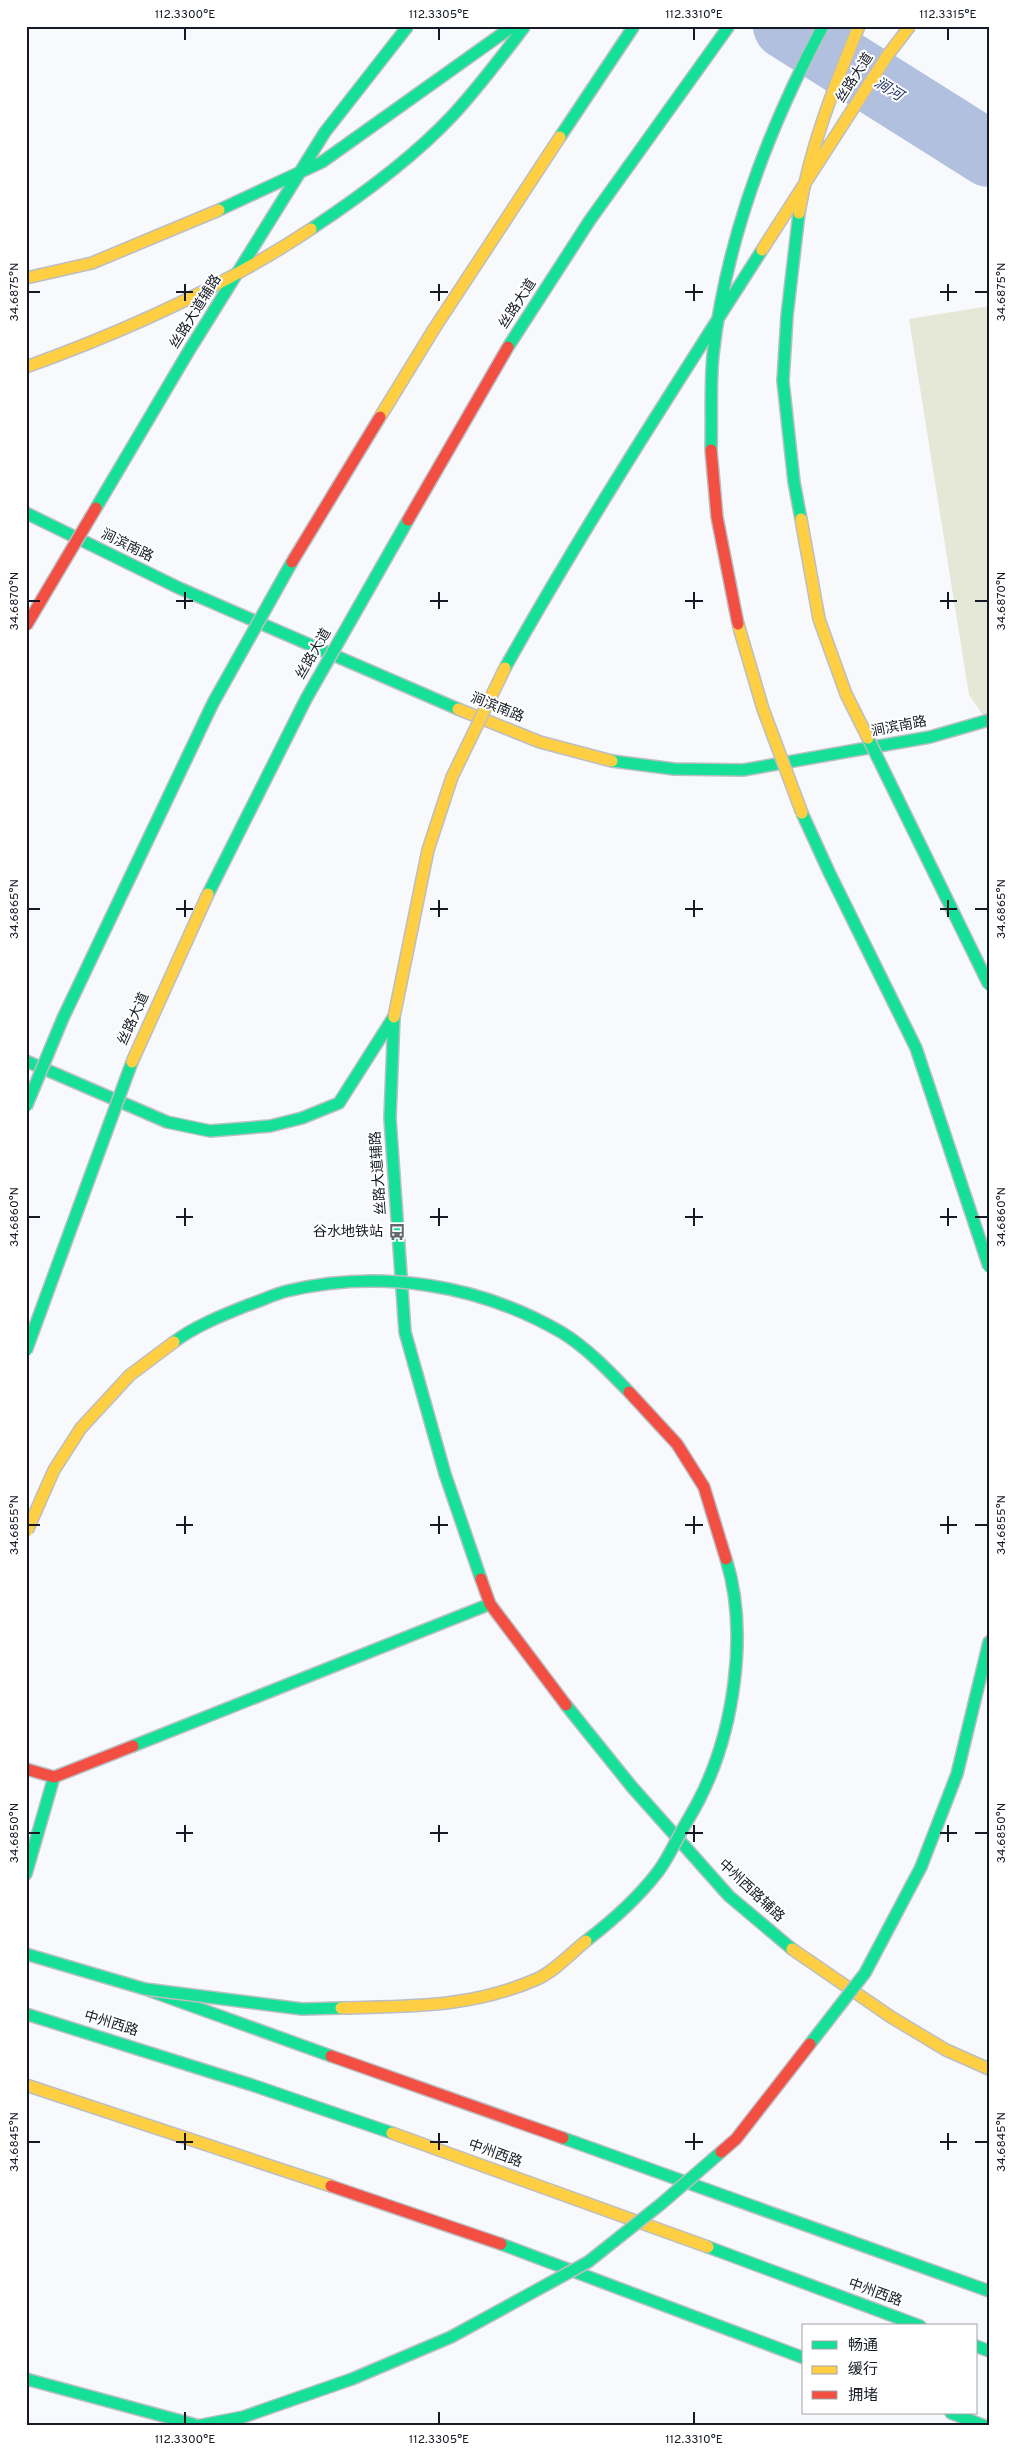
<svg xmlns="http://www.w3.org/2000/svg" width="1015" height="2452" viewBox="0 0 1015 2452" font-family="Overpass,'Noto Sans SC',sans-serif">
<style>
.green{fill:#e6e8d7}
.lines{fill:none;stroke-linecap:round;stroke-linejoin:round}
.river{stroke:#b2c0df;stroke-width:66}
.fast-casing{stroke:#bbbec5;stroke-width:14}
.slow-casing{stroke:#bbbec5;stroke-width:14}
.jam-casing{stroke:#bbbec5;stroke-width:14}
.fast{stroke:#16e098;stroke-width:11}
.slow{stroke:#ffcf43;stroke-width:11}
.jam{stroke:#f24e42;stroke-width:11}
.fast-bridge-casing{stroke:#bbbec5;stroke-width:14;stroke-linecap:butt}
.slow-bridge-casing{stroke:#bbbec5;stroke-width:14;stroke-linecap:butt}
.jam-bridge-casing{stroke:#bbbec5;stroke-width:14;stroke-linecap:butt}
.fast-bridge{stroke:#16e098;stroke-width:11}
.slow-bridge{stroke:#ffcf43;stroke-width:11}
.jam-bridge{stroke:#f24e42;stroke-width:11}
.ticks{fill:none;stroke:#151a25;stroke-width:2}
.labels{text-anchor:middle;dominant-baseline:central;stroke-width:4;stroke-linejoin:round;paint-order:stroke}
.street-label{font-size:14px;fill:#151a25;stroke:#fff}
.poi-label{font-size:14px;fill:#151a25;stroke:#fff;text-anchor:end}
.water-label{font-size:15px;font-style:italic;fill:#21346a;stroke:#fff}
.neatline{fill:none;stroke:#151a25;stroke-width:2}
.ticks-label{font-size:12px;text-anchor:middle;fill:#151a25}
</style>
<rect width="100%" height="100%" fill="#f7f9fc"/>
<path class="green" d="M989,306V724L969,695L909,319Z"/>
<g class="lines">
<path class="river" d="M786,26L989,154"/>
<g class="fast-casing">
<path id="fast" d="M26,513L179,588L458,709
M612,761L674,769L743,770L930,737L989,720
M394,1017L390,1118L405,1332L445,1474L481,1579
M26,1061L167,1122L210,1131L270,1126L302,1118L339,1103L393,1018
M566,1705L632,1787L729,1896L792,1949
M133,1746L490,1604
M921,1867L957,1774L989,1642
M26,1874L54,1777
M26,1954L145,1989L331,2056
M26,2014L252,2085L392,2133
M563,2138L989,2291
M501,2244L804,2358
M708,2247L920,2326
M976,2346L989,2351
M26,2379L200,2426
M951,2413L985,2426"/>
</g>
<g class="slow-casing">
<path id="slow" d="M458,709L540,742L612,761
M394,1017L428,850
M792,1949L891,2017L946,2050L989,2069
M26,2085L331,2186
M392,2133L708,2247"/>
</g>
<g class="jam-casing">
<path id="jam" d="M481,1579L490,1604L566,1705
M26,1769L54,1777L133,1746
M331,2056L563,2138
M331,2186L501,2244"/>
</g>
<use href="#fast" class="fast"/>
<use href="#slow" class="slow"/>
<use href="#jam" class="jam"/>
<g class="fast-bridge-casing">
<path id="fast-bridge" d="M560,137L634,26
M219,210L322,162L513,26
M799,213L787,316L783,381L794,482L801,519
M311,229C361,196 412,159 453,115C479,87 502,56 525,26
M508,347L590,220L729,26
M711,450C712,419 710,386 713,355C726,238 768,129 823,26
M96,508L190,349L325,132L408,26
M505,668C585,525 674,388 762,250
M868,738L989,985
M802,813L829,872L916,1048L989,1267
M208,894L306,699L408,520
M26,1107L63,1018L213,703L292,562
M174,1342C195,1326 223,1315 248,1305C261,1301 274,1294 287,1291C380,1269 478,1284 561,1332C586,1347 609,1371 629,1392
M26,1351L132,1062
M586,1941C612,1921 637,1899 657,1873C666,1862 672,1848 679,1836C685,1824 693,1812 699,1800C734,1732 749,1632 726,1559
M145,1989L302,2009L341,2008
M810,2044L865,1973L921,1867
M197,2426L243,2417L352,2379L451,2337L588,2262L661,2204L721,2152"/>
</g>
<g class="slow-bridge-casing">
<path id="slow-bridge" d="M799,213C810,147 834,87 859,26
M762,250L887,56L910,26
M26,278L92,263L219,210
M26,367C126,331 222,288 311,229
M380,417L434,329L560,137
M801,519L819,619L846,694L868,738
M738,624L763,709L802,813
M428,850L452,777L505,668
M132,1062L208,894
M27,1531L54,1470L81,1428L130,1375L174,1342
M341,2008C411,2006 471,2008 537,1979C555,1971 571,1953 586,1941"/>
</g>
<g class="jam-bridge-casing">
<path id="jam-bridge" d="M711,450L717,517L738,624
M408,520L508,347
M292,562L380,417
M26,626L96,508
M629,1392L677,1444L704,1487L726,1559
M721,2152L736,2139L810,2044"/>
</g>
<use href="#fast-bridge" class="fast-bridge"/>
<use href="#slow-bridge" class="slow-bridge"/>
<use href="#jam-bridge" class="jam-bridge"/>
</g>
<path class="ticks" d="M185,28V40M439,28V40M694,28V40M948,28V40M185,284V301M439,284V301M694,284V301M948,284V301M28,292H40M176,292H193M430,292H448M685,292H703M940,292H957M975,292H988M185,592V609M439,592V609M694,592V609M948,592V609M28,601H40M176,601H193M430,601H448M685,601H703M940,601H957M975,601H988M185,900V917M439,900V917M694,900V917M948,900V917M28,909H40M176,909H193M430,909H448M685,909H703M940,909H957M975,909H988M185,1208V1226M439,1208V1226M694,1208V1226M948,1208V1226M28,1217H40M176,1217H193M430,1217H448M685,1217H703M940,1217H957M975,1217H988M185,1516V1534M439,1516V1534M694,1516V1534M948,1516V1534M28,1525H40M176,1525H193M430,1525H448M685,1525H703M940,1525H957M975,1525H988M185,1825V1842M439,1825V1842M694,1825V1842M948,1825V1842M28,1833H40M176,1833H193M430,1833H448M685,1833H703M940,1833H957M975,1833H988M185,2133V2150M439,2133V2150M694,2133V2150M948,2133V2150M28,2142H40M176,2142H193M430,2142H448M685,2142H703M940,2142H957M975,2142H988M185,2412V2424M439,2412V2424M694,2412V2424"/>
<defs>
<g id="bus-bare" transform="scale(1.35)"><path d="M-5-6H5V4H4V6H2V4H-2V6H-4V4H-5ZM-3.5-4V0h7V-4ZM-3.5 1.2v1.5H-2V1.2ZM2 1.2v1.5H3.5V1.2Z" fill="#646870" stroke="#fff" stroke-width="2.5" paint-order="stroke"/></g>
</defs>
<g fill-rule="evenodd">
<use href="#bus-bare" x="397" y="1232"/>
</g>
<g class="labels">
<g class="street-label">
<text transform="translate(855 78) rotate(-57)">丝路大道</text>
<text transform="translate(518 304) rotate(-57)">丝路大道</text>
<text transform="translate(196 312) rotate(-58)">丝路大道辅路</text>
<text transform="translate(127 546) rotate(26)">涧滨南路</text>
<text transform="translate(314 654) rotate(-60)">丝路大道</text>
<text transform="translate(497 708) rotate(22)">涧滨南路</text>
<text transform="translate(899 727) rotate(-11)">涧滨南路</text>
<text transform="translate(134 1019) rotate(-66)">丝路大道</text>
<text transform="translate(379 1173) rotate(-94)">丝路大道辅路</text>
<text transform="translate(751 1891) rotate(43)">中州西路辅路</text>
<text transform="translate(111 2024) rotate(17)">中州西路</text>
<text transform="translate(495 2154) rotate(20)">中州西路</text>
<text transform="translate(875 2293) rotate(20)">中州西路</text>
</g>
<g class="poi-label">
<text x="383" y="1232">谷水地铁站</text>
</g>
<g class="water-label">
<text transform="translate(888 90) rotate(32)">涧河</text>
</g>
</g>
<rect width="1015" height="2452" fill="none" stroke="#ffffff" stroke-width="55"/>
<rect x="802" y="2324" width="175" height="90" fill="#ffffff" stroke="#a1a3a8"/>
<rect x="812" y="2341" width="25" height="8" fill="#16e098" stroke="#a1a3a8"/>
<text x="848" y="2350" font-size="15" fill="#151a25">畅通</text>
<rect x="812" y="2366" width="25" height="8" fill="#ffcf43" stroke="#a1a3a8"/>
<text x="848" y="2374" font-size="15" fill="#151a25">缓行</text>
<rect x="812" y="2391" width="25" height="8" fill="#f24e42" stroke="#a1a3a8"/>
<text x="848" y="2400" font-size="15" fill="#151a25">拥堵</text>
<rect x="28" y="28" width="960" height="2396" class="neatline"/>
<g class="ticks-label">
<text x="185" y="18">112.3300°E</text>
<text x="439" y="18">112.3305°E</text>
<text x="694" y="18">112.3310°E</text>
<text x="948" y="18">112.3315°E</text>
<text transform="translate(14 292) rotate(-90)" y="4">34.6875°N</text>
<text transform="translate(1001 292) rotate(-90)" y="4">34.6875°N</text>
<text transform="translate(14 601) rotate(-90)" y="4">34.6870°N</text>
<text transform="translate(1001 601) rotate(-90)" y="4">34.6870°N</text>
<text transform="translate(14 909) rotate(-90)" y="4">34.6865°N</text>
<text transform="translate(1001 909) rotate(-90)" y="4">34.6865°N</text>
<text transform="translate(14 1217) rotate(-90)" y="4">34.6860°N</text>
<text transform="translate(1001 1217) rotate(-90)" y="4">34.6860°N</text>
<text transform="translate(14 1525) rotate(-90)" y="4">34.6855°N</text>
<text transform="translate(1001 1525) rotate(-90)" y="4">34.6855°N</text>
<text transform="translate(14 1833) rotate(-90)" y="4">34.6850°N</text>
<text transform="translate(1001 1833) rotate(-90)" y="4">34.6850°N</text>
<text transform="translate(14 2142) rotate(-90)" y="4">34.6845°N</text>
<text transform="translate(1001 2142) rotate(-90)" y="4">34.6845°N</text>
<text x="185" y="2443">112.3300°E</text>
<text x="439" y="2443">112.3305°E</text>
<text x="694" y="2443">112.3310°E</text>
</g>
</svg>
